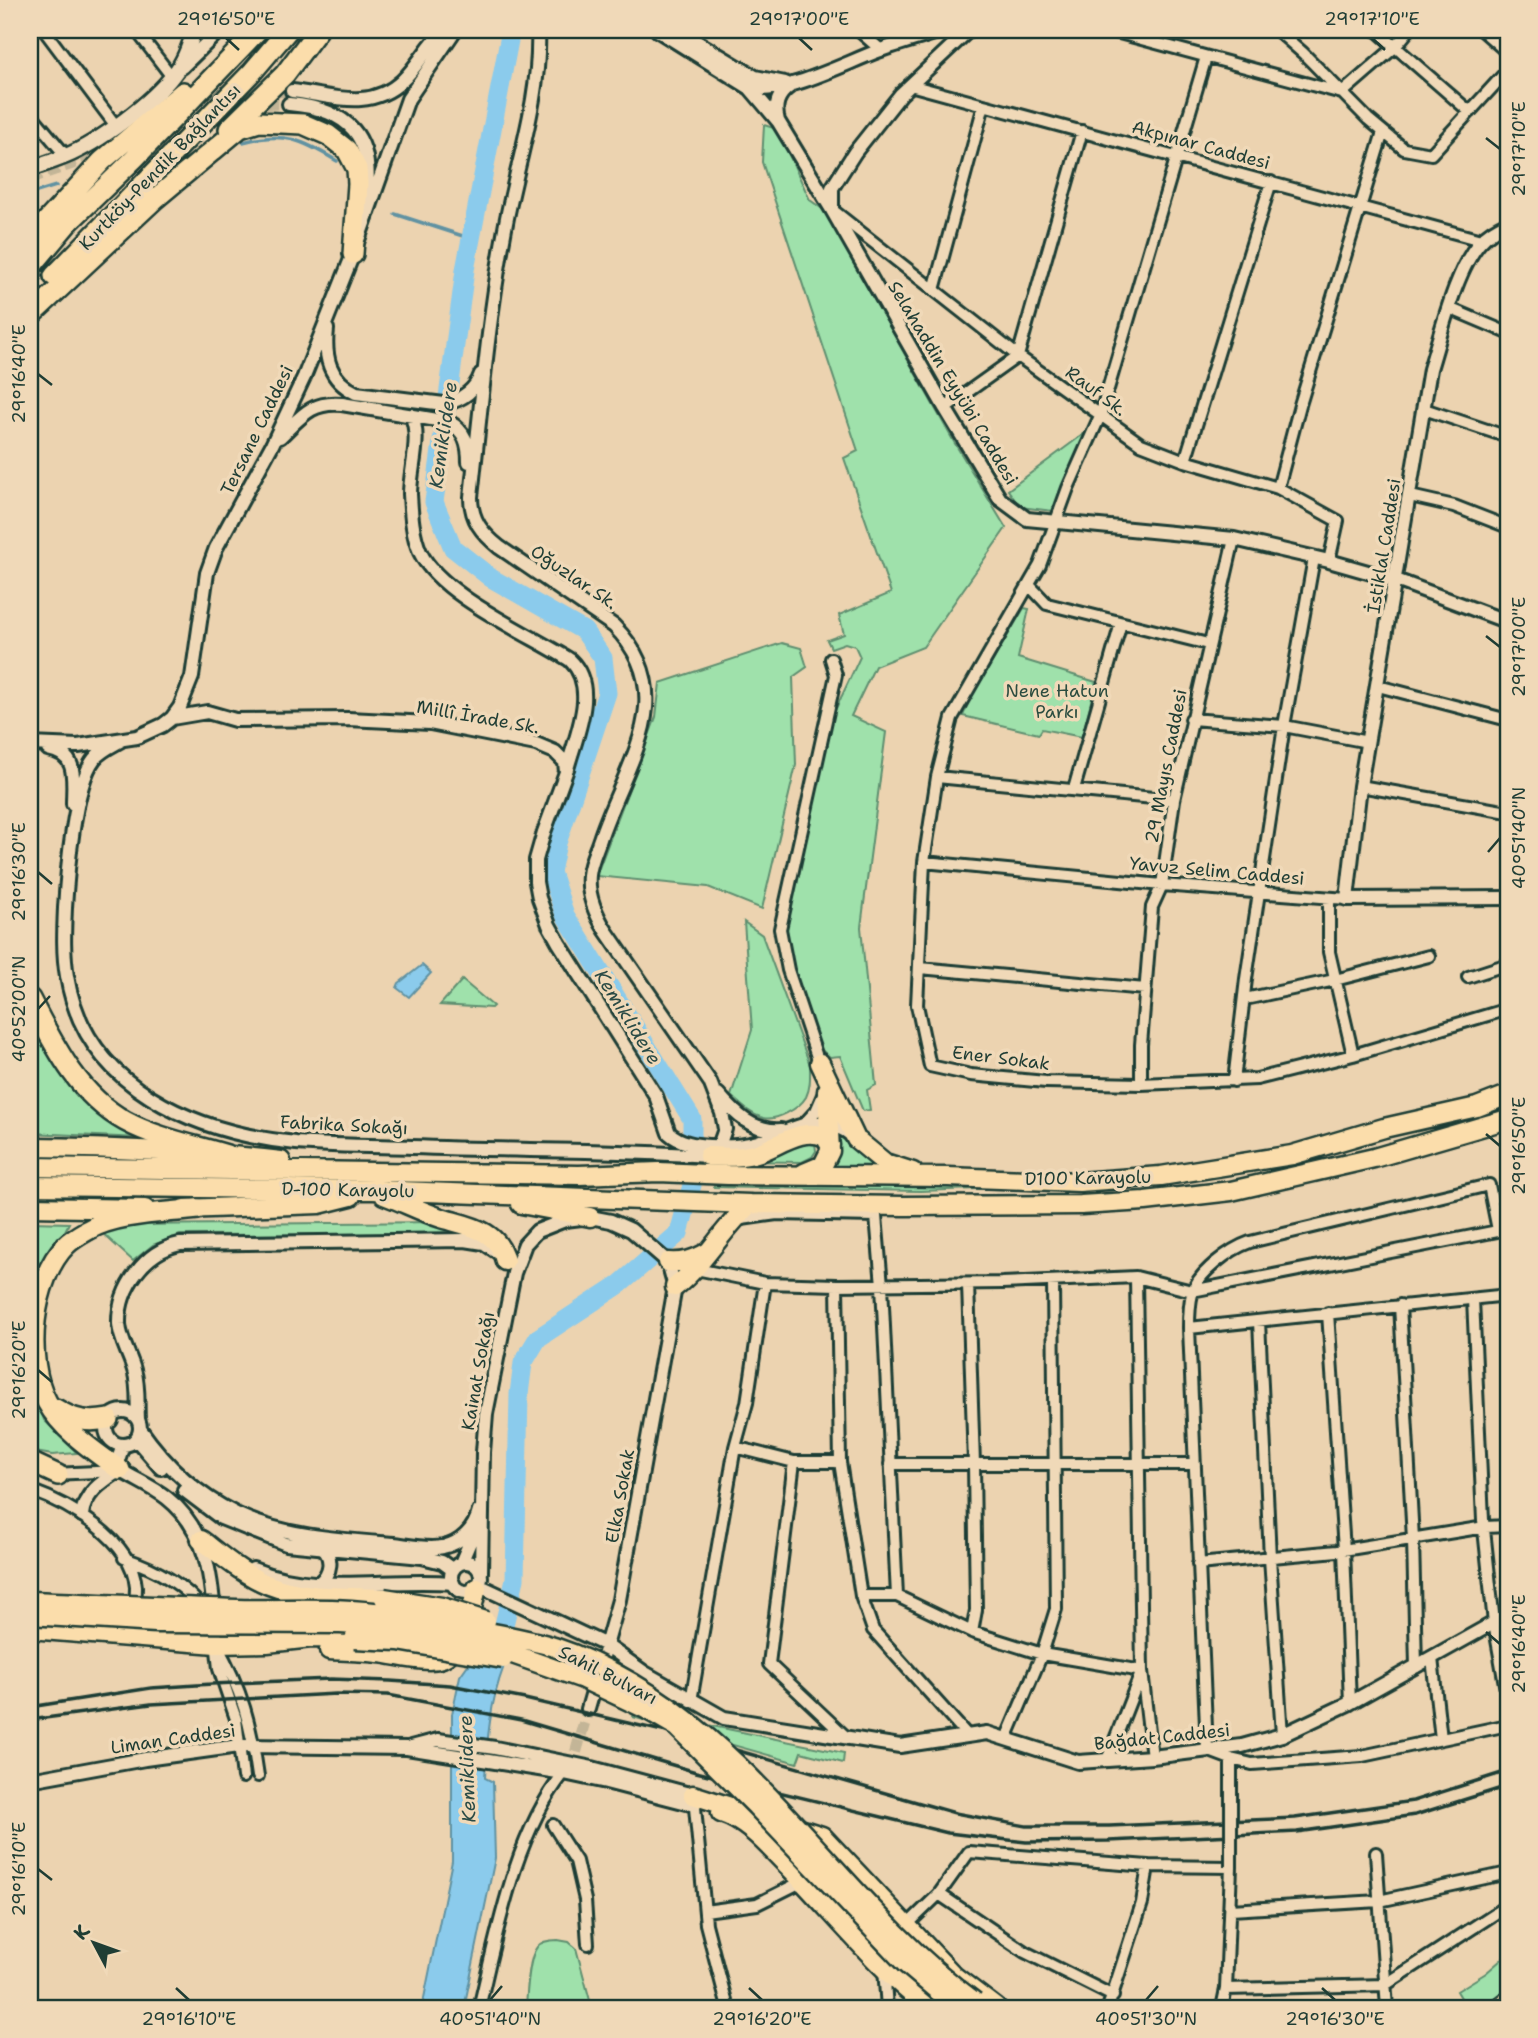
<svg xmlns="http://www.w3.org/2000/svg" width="1538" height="2038" viewBox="0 0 1538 2038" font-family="'Shantell Sans',sans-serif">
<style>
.green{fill:#9fe1ab;stroke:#5f8f70;stroke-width:2}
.water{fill:#8bcbec;stroke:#6092a2;stroke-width:2}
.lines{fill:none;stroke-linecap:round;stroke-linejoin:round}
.stream{stroke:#6092a2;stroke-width:3.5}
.river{stroke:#8bcbec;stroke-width:19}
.tertiary-tunnel{stroke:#c3b597;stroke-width:12;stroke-dasharray:12 6;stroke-linecap:butt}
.minor-casing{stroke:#1f3d34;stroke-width:16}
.tertiary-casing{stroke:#1f3d34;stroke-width:18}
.secondary-casing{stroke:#1f3d34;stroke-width:19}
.trunk-casing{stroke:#1f3d34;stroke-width:23}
.motorway-casing{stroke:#1f3d34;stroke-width:24}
.minor{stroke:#f0d9b8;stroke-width:10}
.tertiary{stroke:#f0d9b8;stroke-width:12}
.secondary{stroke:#f0d9b8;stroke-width:14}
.trunk{stroke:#fbddab;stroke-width:18}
.motorway{stroke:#fbddab;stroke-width:19}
.rail{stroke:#1f3d34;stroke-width:3.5}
.minor-bridge-casing{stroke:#1f3d34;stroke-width:16;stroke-linecap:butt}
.trunk-bridge-casing{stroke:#1f3d34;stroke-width:23;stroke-linecap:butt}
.minor-bridge{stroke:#f0d9b8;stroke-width:10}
.trunk-bridge{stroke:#fbddab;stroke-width:18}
.ticks{fill:none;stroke:#1f3d34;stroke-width:2.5}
.labels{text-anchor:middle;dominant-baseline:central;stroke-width:7;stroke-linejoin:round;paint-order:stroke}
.street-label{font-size:18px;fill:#1f3d34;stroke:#f0d9b8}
.park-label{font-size:18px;fill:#2c4d40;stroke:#f0d9b8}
.water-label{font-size:19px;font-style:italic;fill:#2a4b46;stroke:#f0d9b8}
.neatline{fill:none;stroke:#1f3d34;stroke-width:2.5}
.ticks-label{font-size:18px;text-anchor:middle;fill:#1f3d34}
</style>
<rect width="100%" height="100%" fill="#ecd3b0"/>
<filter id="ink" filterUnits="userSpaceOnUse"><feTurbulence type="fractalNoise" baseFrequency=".0143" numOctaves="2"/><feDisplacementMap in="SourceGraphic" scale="14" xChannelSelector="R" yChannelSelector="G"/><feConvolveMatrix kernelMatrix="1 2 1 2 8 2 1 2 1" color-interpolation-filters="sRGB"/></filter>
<g filter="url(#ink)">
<path class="green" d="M764,125L777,129L810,200L824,210L954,442L1006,528L923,647L875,666L851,716L886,732L861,927L876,1085L867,1090L870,1110L863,1111L840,1056L830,1057L819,1048L786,949L782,924L831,719L860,657L855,646L845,643L831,648L827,640L844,634L839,615L891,593L844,458L858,451L762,162Z
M1089,430L1053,511L1020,507L1008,490Z
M1024,608L1029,609L1018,658L1096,682L1082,737L1042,729L1039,734L963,716L969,701Z
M782,643L801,648L807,667L793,677L796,765L762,909L708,887L596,876L656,717L660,683Z
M744,922L762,935L810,1065C810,1076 811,1087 806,1097C799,1109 776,1121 763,1118C750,1114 741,1105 731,1096L752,1030Z
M462,980L493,1006L491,1008L440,1005Z
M30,1017L63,1076L78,1093L141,1138L30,1133Z
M1508,1097V1105L1431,1127L1366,1142L1060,1186L920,1191L714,1187L713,1180L1063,1179L1234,1160Z
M829,1127L859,1153L892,1173L820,1167Z
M792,1137L815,1143L816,1151L812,1157L802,1162L726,1161Z
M30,1222L69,1223L59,1243L30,1315Z
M445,1222L479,1234L180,1235L153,1245L133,1261L100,1231L125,1225Z
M30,1372L44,1420L77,1453L52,1455L30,1451Z
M635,1710L844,1753L843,1763L801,1752L797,1763L633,1717Z
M558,1940L569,1942L576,1948L592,2008H526C527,1994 528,1958 537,1947C541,1941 551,1940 558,1940Z
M1508,1954V1993L1483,2008H1467L1457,1991L1486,1973Z"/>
<path class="water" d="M422,965L431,973L409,997L397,988L399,983Z
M481,1659L504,1666C490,1703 487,1739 485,1778L493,1782L495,1858L464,2008H422L452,1861V1714L460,1676L467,1666Z"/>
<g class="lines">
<path class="stream" d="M243,142C284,131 302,140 337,161
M30,194L56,186
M395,214L472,239"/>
<path class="river" d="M496,1650L503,1629L515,1579L519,1394L523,1363L538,1338L620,1284L679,1233L692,1185V1119L565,915L551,872L557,843L607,693L603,658L584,631L491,578L453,548L434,502L465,270L511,30"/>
<path class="tertiary-tunnel" d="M186,107C222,96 254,91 292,91
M163,133C205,118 243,100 289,104
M30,178L109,151
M576,1752L588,1709"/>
<g class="minor-casing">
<path id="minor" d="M44,30L116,126
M136,30L172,77
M858,30L881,50
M1108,30L1342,93
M1277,30L1303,53L1368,119L1404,149L1431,154L1508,70
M1376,30L1470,112
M1482,30L1508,53
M1206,57L1100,416L1068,488L1040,565L952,718L937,777L924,862L917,1005L930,1066L971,1075L1046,1082L1141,1084L1257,1079L1353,1055L1508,1009
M910,85L1481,240
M1342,93L1395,47L1409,30
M30,113L66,156
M835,212L1018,356L1141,444L1185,461L1278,488L1338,521L1329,561
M934,290L984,105
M1449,308L1508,333
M945,408L1018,356L1082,131
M1424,409L1508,437
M1185,461L1271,182
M1278,488L1300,405L1383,132
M1410,496L1454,506L1508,527
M1030,586L1047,604L1208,644
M1378,686L1508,720
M1191,719L1284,726L1368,742
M937,777L1174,800
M1360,786L1508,812
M1074,789L1121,623
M924,862L1162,885L1347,899
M1329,899V952L1353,1055
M920,968L1145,989
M1468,977L1508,964
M1245,999L1335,980L1429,956
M821,1069L788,970L780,929L836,675L831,659
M1234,1081L1246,979L1284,726L1314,558
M1141,1084V1045L1152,907L1162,885L1174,800L1234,539
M804,1124L816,1111L823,1095
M735,1220L777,1214L876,1216L882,1285L897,1596L972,1632L1042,1654L1142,1671
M1498,1230L1489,1185L1250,1242C1230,1249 1197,1273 1192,1294C1189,1305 1189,1317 1189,1328L1207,1750L1231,1759L1252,1764L1362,1756L1503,1726L1508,1722
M694,1272L701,1270L765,1283L837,1285L1002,1283L1136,1277L1192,1291L1508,1229
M1136,1277L1142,1671L1152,1757
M968,1284L974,1464L976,1610L972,1632
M837,1285L840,1462L861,1596L873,1630L968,1736
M1473,1299L1483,1520L1494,1623L1508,1701
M1400,1305L1413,1539L1416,1667
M1328,1313L1344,1550L1350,1703
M1259,1321L1270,1558L1282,1735
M1189,1328L1508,1295
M735,1447L794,1462H840
M794,1462L769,1664L847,1738
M890,1464H1195
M53,1474L118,1471
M30,1490C69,1504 132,1539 136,1587C136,1594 135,1602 134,1609
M124,1558C154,1568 184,1584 203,1609
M1198,1564L1337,1551L1485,1527L1508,1526
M861,1596H897
M216,1644C242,1690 251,1724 258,1776
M217,1650L219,1669L236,1719L243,1777
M1432,1658L1441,1739
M691,1701L735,1447L747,1403L765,1283
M1006,1739L1042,1654L1056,1609L1053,1281
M1231,1759V1806
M1107,1760L1141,1673
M694,1797L706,1924L728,2008
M553,1825L576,1861L585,1900L588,1944
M1376,1853L1387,2008
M939,1894L1025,1952L1113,1996
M1231,1910L1379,1901L1508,1873
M705,1911L757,1904L805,1880
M905,1927L939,1894L969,1852L1148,1866L1231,1867L1226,1989L1222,2008
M884,1969L887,2008
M1226,1989L1385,1985L1508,1905
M479,2008C497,1933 515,1833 564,1773
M1108,2008L1142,1903L1148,1866"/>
</g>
<g class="tertiary-casing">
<path id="tertiary" d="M657,30L750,88C785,95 843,64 878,51C900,43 923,37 945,30
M677,30L755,77L785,83
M182,67L220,30
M750,88L778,121L832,210L945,408L1000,499L1027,519L1234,539L1329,561L1396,580L1508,622
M292,91C330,95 369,112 402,81C418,66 428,45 444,30
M289,104C349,109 375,137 366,197
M778,121C774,106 777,95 790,86
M832,210V188L855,152L901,94L969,30
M1508,223C1499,227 1488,233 1481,241C1456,268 1441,334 1430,369L1360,786L1347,899L1508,898
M327,329C324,357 329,380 356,393L444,404C461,400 475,392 481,374
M411,415C422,437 410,469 410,494C411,512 412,534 420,552C440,595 529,634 570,660C599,688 576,735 567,769
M280,437C301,417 311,401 342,404L449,422C465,431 469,444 469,462
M172,718L207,712L235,720L348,719L430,723L536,744L555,752L565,762L566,772L544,832L536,860V882L539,898L549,925L559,943L656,1096L669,1133C680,1143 695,1145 709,1146C726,1147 742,1147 758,1142C792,1131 820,1108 854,1137
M120,741C111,746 100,751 94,759C74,785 67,874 65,908C64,931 63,954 67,976C85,1088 196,1133 296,1143C335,1146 374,1146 412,1147C511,1151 610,1149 708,1156L720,1143L725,1129L722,1113L710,1082L606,931C596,915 587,895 589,875C590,863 596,851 600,839C624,765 683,696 614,626L499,547C482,533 471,520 471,497C481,406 489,313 506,223C518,159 541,95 538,30
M30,744L78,746L137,737L163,725L172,718L180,707L192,677L207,573L216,548L272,445L304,377L353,254L408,99L455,30
M48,749C79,754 73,780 73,804
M718,1094C735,1114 753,1132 781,1130
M106 1428a17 17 0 1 1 34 0a17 17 0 1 1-34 0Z
M138,1419C137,1403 139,1385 134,1370C130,1355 120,1340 119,1324C118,1288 145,1251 180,1244L465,1240L484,1243L496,1251
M140,1429C165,1465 197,1495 236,1514C284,1537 342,1540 394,1544C410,1546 427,1550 443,1547C461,1543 475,1529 479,1511
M136,1439L161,1468
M123,1445L117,1463L120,1470C136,1480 153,1487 167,1498C213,1534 212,1592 216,1644
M184,1490L221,1518L286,1544L422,1557L442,1562L453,1570
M82,1515C84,1493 103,1481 120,1470
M451 1577a15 15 0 1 1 30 0a15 15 0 1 1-30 0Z
M461,1563L476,1528
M253,1569C318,1596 386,1577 453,1583
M481,1573L483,1452L486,1414L514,1273L525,1244L537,1231L565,1220L590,1217L611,1221L631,1230L668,1262L675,1287L619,1600L588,1709
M319,1583C331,1573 334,1558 321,1546
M478,1585L606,1645L645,1673L724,1718L900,1746L987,1733L1078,1762L1152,1757L1242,1746L1282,1735L1350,1703L1508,1615
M411,1747L438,1740L495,1748L592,1768L693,1795
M30,1780L145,1759L239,1746L407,1748L564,1773L606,1782L695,1805"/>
</g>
<g class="secondary-casing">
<path id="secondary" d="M30,169C42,165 54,161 66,156C98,143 153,102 174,74C184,62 190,45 194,30"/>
</g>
<g class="trunk-casing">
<path id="trunk" d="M820,1063L856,1139L885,1163L913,1172
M30,1147C114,1148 197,1151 281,1161
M708,1156C725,1157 741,1158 757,1153C779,1146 802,1126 825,1137L830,1145
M30,1167L579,1175L659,1172L728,1175L948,1177L1079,1182L1161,1176L1292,1155L1384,1128L1477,1107L1508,1095
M804,1173L823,1165L830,1151L827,1091
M30,1186L373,1190L750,1204L904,1206L1081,1205L1145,1201L1231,1191L1374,1158L1508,1119
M384,1195C403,1202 422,1212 441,1218C468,1226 498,1229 505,1261
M521,1204L590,1217
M30,1207L145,1209
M184,1209L319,1204L351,1196
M668,1262C684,1263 694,1260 708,1252
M675,1287C705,1263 722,1229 750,1204
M201,1540C222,1556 244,1575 269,1585C304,1599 347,1596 384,1598
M30,1629L216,1644L267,1643L311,1638L354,1639
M329,1650C345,1651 361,1651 378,1653C394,1654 427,1664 442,1658C466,1647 471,1610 477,1588
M693,1795L822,1836L954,1976L996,2008
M721,1813C749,1822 768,1846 788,1866C835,1914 876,1967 929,2008
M1499,2008L1508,2001"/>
</g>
<g class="motorway-casing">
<path id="motorway" d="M229,129L285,74L318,30
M30,239L102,161L183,92
M30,268L67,224L135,158L258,30
M54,276L253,71L288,30
M30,316L155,199L240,128L259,122L303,124L328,135L347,150L357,169L358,184L353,254
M30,999C54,1045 78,1095 125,1121C156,1138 194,1145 227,1155
M56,1409C74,1420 87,1423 108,1419
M30,1462L58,1475
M120,1470C94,1451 62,1430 47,1402C24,1360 32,1279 66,1245C72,1239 81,1234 88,1230C116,1213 166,1213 198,1209"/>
</g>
<use href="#minor" class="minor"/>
<use href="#tertiary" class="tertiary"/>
<use href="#secondary" class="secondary"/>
<use href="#trunk" class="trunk"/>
<use href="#motorway" class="motorway"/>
<path class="rail" d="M30,1707L151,1688L212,1684L331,1679L390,1681L450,1685L525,1699L701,1740L955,1813L1026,1826H1109L1295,1818L1413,1801L1508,1771
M30,1720L151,1704L336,1694L388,1695L521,1720L696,1772L948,1833L1026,1842L1109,1841L1297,1832L1415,1815L1508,1786"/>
<g class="minor-bridge-casing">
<path id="minor-bridge" d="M1231,1806V1867"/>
</g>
<g class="trunk-bridge-casing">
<path id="trunk-bridge" d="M384,1598L442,1607L486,1621
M30,1601C99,1604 167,1607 237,1609C275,1610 313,1607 351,1610C394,1613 433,1620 474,1629C501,1635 528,1639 554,1647C611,1666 663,1699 708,1738C803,1820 873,1927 975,2002
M30,1615L156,1623L340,1624L390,1627L447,1635L484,1644L583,1679L644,1708L677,1727L756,1806L906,1964L958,2008
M354,1639L398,1641L503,1659"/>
</g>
<use href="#minor-bridge" class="minor-bridge"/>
<use href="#trunk-bridge" class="trunk-bridge"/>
</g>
</g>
<path class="ticks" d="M226,38L239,50M799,38L812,50M1372,38L1385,50M1486,138L1500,149M38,374L52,385M1486,636L1500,647M1488,852L1500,838M38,872L52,884M38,1009L50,996M1486,1134L1500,1146M38,1370L52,1382M1486,1632L1500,1644M38,1869L52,1880M176,1988L189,2000M749,1988L762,2000M1322,1988L1335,2000M490,2000L502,1986M1146,2000L1158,1986"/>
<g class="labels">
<g class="street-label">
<text transform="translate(1201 145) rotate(15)">Akpınar Caddesi</text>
<text transform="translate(160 167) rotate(-46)">Kurtköy-Pendik Bağlantısı</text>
<text transform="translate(953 383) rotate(59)">Selahaddin Eyyübi Caddesi</text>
<text transform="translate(1096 391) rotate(36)">Rauf Sk.</text>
<text transform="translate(257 430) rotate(-64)">Tersane Caddesi</text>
<text transform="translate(1384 546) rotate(-81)">İstiklal Caddesi</text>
<text transform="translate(574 577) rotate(34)">Oğuzlar Sk.</text>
<text transform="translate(478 717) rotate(10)">Millî İrade Sk.</text>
<text transform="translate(1166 766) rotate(-79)">29 Mayıs Caddesi</text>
<text transform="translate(1217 871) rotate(5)">Yavuz Selim Caddesi</text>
<text transform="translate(1001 1058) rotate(7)">Ener Sokak</text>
<text transform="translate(344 1125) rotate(3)">Fabrika Sokağı</text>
<text transform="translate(1088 1178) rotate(-1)">D100 Karayolu</text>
<text transform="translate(348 1190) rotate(1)">D-100 Karayolu</text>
<text transform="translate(478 1371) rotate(-80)">Kainat Sokağı</text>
<text transform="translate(620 1496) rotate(-80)">Elka Sokak</text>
<text transform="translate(608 1675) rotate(27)">Sahil Bulvarı</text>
<text transform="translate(1162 1737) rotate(-6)">Bağdat Caddesi</text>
<text transform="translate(173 1739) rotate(-8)">Liman Caddesi</text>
</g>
<g class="park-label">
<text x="1057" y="691">Nene Hatun<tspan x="1057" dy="21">Parkı</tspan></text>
</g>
<g class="water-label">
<text transform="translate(443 435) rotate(-82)">Kemiklidere</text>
<text transform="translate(628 1017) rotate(58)">Kemiklidere</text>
<text transform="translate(467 1769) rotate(-92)">Kemiklidere</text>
</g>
</g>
<rect width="1538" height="2038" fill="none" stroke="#f0d9b8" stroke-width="77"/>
<g transform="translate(94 1943) rotate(311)" stroke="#f0d9b8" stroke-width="5" paint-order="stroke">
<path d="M0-5L12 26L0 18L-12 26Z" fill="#1f3d34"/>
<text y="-10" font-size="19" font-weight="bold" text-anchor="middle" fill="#1f3d34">K</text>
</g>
<rect x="38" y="38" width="1462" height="1962" class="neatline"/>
<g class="ticks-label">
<text x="226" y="25">29°16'50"E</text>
<text x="799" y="25">29°17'00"E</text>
<text x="1372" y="25">29°17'10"E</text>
<text transform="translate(1519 149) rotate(-90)" y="6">29°17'10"E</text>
<text transform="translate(19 374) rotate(-90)" y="6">29°16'40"E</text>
<text transform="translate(1519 647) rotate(-90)" y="6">29°17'00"E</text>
<text transform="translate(1519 838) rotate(-90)" y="6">40°51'40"N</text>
<text transform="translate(19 872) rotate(-90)" y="6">29°16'30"E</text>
<text transform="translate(19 1009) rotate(-90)" y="6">40°52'00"N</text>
<text transform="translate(1519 1146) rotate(-90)" y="6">29°16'50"E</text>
<text transform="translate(19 1370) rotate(-90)" y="6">29°16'20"E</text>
<text transform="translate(1519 1644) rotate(-90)" y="6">29°16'40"E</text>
<text transform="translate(19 1869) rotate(-90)" y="6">29°16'10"E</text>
<text x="189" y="2025">29°16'10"E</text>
<text x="490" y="2025">40°51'40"N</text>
<text x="762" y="2025">29°16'20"E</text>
<text x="1146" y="2025">40°51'30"N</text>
<text x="1335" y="2025">29°16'30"E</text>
</g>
</svg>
